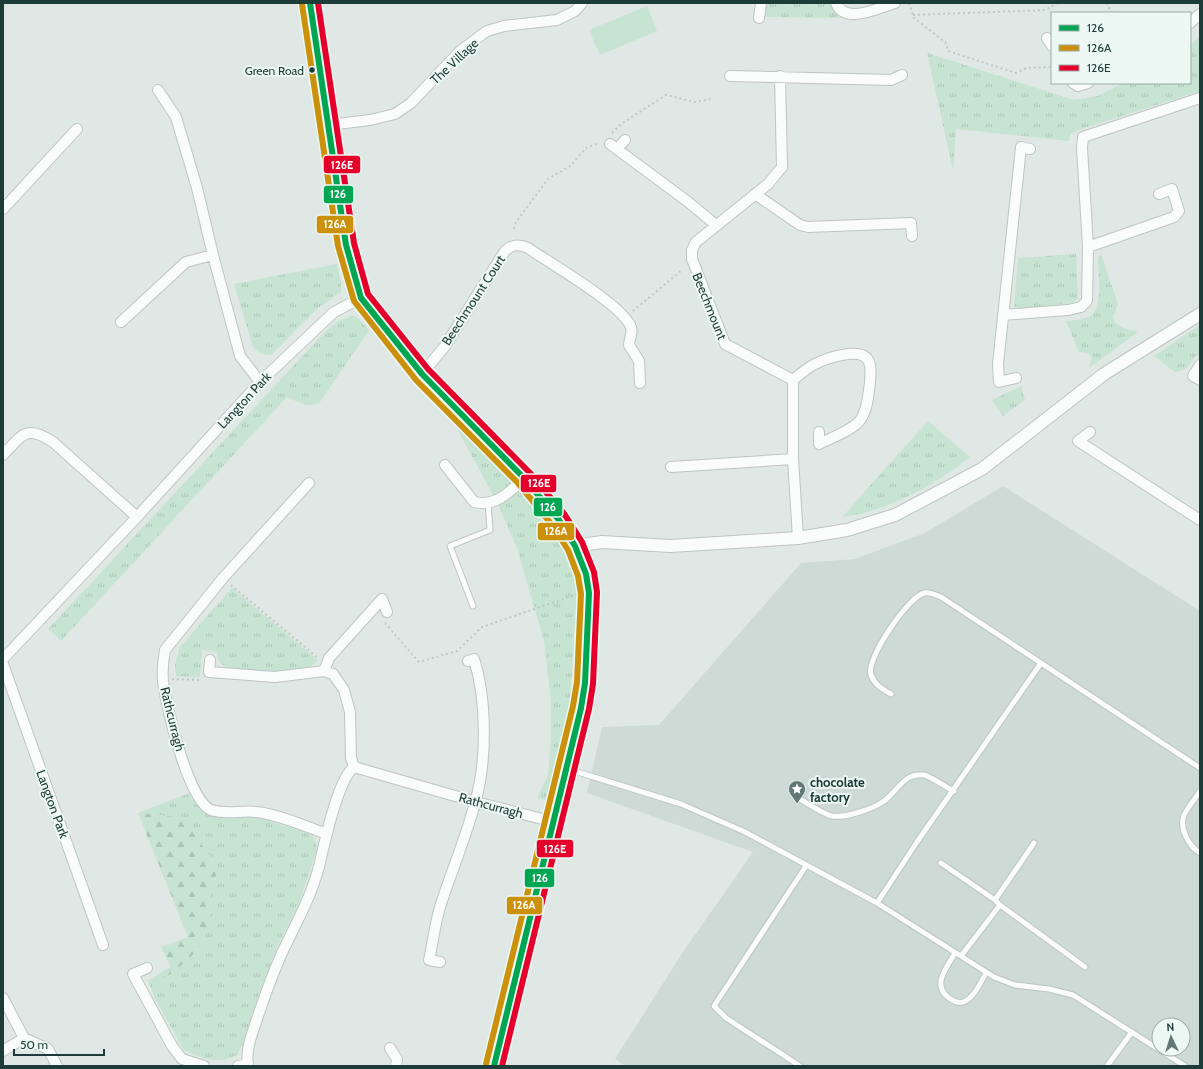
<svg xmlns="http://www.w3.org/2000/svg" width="1203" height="1069" viewBox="0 0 1203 1069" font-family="Cabin,sans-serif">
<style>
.built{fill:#cddad5;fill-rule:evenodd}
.grass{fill:url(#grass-tufts)}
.forest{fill:url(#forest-firs)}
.pitch{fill:#c7e3d2}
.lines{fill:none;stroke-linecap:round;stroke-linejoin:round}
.service-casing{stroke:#bdc5c2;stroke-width:7}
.minor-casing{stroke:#bdc5c2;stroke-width:12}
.tertiary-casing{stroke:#bdc5c2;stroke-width:14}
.path{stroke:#bdc8c6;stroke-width:2;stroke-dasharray:2 3;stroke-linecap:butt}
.service{stroke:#fafcfb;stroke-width:5}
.minor{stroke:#fafcfb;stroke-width:10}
.tertiary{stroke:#fafcfb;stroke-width:12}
.bus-1-casing{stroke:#edf7f3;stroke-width:9}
.bus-2-casing{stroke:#edf7f3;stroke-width:9}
.bus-3-casing{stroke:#edf7f3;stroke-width:9}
.bus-1{stroke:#00a651;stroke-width:6}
.bus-2{stroke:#cb910b;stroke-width:6}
.bus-3{stroke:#e4002b;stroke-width:6}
.bus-dot{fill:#1d3c37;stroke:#edf7f3;stroke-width:1.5}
.labels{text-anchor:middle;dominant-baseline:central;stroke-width:4;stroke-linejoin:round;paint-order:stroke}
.bus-label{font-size:12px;fill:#1d3c37;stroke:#edf7f3;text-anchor:end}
.street-label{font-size:13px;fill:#1d3c37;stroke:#edf7f3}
.poi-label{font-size:13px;font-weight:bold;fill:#1d3c37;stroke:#edf7f3;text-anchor:start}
.line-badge{stroke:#edf7f3;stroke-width:1.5}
.badge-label{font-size:11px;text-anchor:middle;font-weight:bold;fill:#fff}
</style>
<defs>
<pattern id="grass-tufts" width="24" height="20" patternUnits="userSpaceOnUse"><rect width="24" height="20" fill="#c7e3d2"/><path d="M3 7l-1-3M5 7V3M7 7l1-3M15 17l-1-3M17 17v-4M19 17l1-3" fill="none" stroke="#aac4b5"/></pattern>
<pattern id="forest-firs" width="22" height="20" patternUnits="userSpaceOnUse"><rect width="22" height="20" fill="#c7e3d2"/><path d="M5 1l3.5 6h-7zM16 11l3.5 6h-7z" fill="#aac4b5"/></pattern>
</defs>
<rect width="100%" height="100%" fill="#e0e8e5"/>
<path class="built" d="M1003,486L1200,611V1066H625L615,1059L683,952L753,852L587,793L602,727L659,725L801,563L855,559L925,533ZM1159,1025H1183V1049H1159Z"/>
<path class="grass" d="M769,3H831L838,14L845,18L764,17L766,6Z
M1200,36V91L1081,129L1070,134L1069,141L956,129L953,170L927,53L1074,100L1098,96L1123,83H1190V46Z
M1076,254L1078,299L1070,303L1020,309L1014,306L1018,258Z
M1101,254L1118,304L1113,317L1115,323L1126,329L1138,332L1089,368L1092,357L1088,353L1079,352L1066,321C1075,320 1083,320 1090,316C1104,307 1098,273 1098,259Z
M337,264L341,283V292L317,309L272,354C263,356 259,353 253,347L234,284Z
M352,316L357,317L369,330L320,402C307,409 299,402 287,397L61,641L48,629L325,332L338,321Z
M1200,325V357L1196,355L1186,369L1175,372L1154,356Z
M1021,386L1025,400L1003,416L992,400Z
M928,421L970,457C939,483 883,513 842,517Z
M456,427C498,466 560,522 574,579C579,599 575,622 574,643C572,672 571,701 566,730C564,744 558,793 550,801L537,798L548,776L551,738V701L544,641L517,548L497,502Z
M232,588L318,660C316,662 313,664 311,666C293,675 247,673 227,667C223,666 221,663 218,660L217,652L202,650L200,677L176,676L175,664L180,647Z
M189,793L192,800L196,798L204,811L213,816H253L305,832L312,835L316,842L317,850L299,903L278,945L255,1005L243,1044L237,1055L224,1060L205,1059L184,1050L154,997L148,980L171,974L196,952L210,926V895L216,876L213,861L202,845L199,834L174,817L138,813Z"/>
<path class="forest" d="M138,813L174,817L192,825L199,834L202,845L213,861L216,875L210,895L211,926L196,952L171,974L148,980L171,967L161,947L188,937Z"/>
<path class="pitch" d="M647,6L657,31L600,55L589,30Z"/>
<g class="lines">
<g class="service-casing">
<path id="service" d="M473,606L450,546L490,530L488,502
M891,694C882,689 875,685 871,675C865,660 908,597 924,593C930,592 936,595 941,597L1200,768
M568,769L681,804L745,832L877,903L994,977L1015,985L1049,989L1073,995L1185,1066
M1200,791C1195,799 1188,807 1184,815C1179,829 1189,846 1200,853
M797,797C805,802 823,814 832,816C846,818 873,809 884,801C898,791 903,773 924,775C932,777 945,787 954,791
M941,863L995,900
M877,903L917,842L1041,663
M1000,905L1085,967
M955,953C947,967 931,985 949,998C953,1001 958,1004 963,1002C974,999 981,981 986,973
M961,956L1000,905L995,900L1034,843
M800,1066L726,1018L714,1006L806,866
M1107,1066L1132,1032"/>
</g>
<g class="minor-casing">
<path id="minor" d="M836,3C845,25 878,8 895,3
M759,18L761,3
M1190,23L1200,14
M1047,38L1052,46
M730,76L891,80L902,75
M780,76L782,167L768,184L696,242L692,250V259L725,344L793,380V459L798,538
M1073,83L1078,86L1088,83
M158,90L176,117L197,188L213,255L240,356L260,382
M329,125L370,120L395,114L411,103L460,51L487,31L504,26L557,20L575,11L582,3
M610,144L687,201L716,225
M617,149L625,140
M755,194L800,225L808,227L911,223L912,236
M3,209L77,129
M1088,247L1174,217L1179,211L1172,189L1159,194
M1003,315L1068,310L1081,307L1087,301L1088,247L1082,148L1083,137L1200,98
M121,322L186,262L213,255
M1200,365L1193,376L1200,380
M422,374L445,346L505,251C512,244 519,244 528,248C551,264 619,303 630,325C634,331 629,339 629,345L639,361L640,383
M1016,378L999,382L998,364L1021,147L1030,149
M793,380C799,375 806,369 813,365C824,359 863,345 869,362C872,369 870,376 870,383C868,395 868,408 861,419C855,429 831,438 819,444V432
M1090,432L1078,441L1200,520
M3,455C22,435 26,424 53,442L137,517
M445,465L474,502C496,507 510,492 524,478
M671,467L793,459
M309,483L223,578L165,650C163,660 162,670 163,681C166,706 188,800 211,810C225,815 242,810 257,812C280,815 305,826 327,834
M3,659L137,517L260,382L334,312L361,298
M210,660L209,672L275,677L324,671L333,674L344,690L350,712L351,758L354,767L476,802L554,822
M3,664L103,945
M324,671L329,658L382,599L387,612
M440,962L429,960C433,942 435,922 441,904C452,870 466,837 475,803C487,762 487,700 474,659L468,661
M147,968L133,974L172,1046L182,1059L204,1066
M3,998L24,1038
M390,1048L397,1059L396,1066
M3,1051L24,1038L48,1049L57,1066
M238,1066L248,1064
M248,1066C245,1049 253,1032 258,1016C265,995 273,973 282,953C297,921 314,892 321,858C326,836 338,780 354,767"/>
</g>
<g class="tertiary-casing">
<path id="tertiary" d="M310,3L346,245L361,298L422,374L524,478L559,520L575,546L586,574L589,593V621L585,683L581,708L494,1066
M575,546L602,542L670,546L798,538L847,530L895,515L982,469L1104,374L1200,314"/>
</g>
<path class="path" d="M909,3L914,18L946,43L948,51L1016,73L1026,68L1052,67
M1106,3L1112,13
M913,15L1045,10L1058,3
M612,133L621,124L666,95L695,102L712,99
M514,229L516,222L548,179L570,166L586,148L599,143
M633,311L682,270
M231,585L318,658
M385,623L419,662L457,651L482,627L578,594
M172,679L200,680"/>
<use href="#service" class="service"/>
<use href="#minor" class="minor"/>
<use href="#tertiary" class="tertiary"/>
<g class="bus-1-casing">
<path id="bus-1" d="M310,3L346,245L361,298L422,374L524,478L559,520L575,546L586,574L589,593L585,683L581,708L494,1066"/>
</g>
<g class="bus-2-casing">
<path id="bus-2" d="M302,4L338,246L354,301L416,380L518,483L552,525L568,550L578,576L581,594L577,682L573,706L486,1064"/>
</g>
<g class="bus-3-casing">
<path id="bus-3" d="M318,3L354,243L368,294L428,369L530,473L565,515L582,542L594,572L597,592L593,684L589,709L502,1066"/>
</g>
<use href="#bus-1" class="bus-1"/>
<use href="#bus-2" class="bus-2"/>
<use href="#bus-3" class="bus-3"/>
</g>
<defs>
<g id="sight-pin" transform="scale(0.9)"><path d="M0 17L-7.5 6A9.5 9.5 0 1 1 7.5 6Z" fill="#617874" stroke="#edf7f3"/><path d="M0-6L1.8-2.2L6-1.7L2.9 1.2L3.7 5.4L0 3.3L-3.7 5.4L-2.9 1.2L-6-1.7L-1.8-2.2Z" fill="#fff"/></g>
</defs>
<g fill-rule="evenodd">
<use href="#sight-pin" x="797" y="789"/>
</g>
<circle class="bus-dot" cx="312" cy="70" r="3.5"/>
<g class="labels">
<g class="bus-label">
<text x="304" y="70">Green Road</text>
</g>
<g class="street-label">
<text transform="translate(454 61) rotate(-43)">The Village</text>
<text transform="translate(473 300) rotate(-57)">Beechmount Court</text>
<text transform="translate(710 306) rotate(68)">Beechmount</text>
<text transform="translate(244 400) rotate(-47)">Langton Park</text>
<text transform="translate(173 719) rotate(76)">Rathcurragh</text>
<text transform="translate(53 804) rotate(70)">Langton Park</text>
<text transform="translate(491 805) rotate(15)">Rathcurragh</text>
</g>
<g class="poi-label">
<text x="810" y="782">chocolate<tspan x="810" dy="15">factory</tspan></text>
</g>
</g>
<g class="line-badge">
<rect x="323" y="155" width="38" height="19" rx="4" fill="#e4002b"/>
<rect x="323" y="185" width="31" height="19" rx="4" fill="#00a651"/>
<rect x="316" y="215" width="38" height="19" rx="4" fill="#cb910b"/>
<rect x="520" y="474" width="37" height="19" rx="4" fill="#e4002b"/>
<rect x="533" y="497" width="30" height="20" rx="4" fill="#00a651"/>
<rect x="537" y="522" width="38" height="19" rx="4" fill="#cb910b"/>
<rect x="536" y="839" width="38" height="19" rx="4" fill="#e4002b"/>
<rect x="524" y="868" width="31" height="20" rx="4" fill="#00a651"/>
<rect x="506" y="896" width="37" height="19" rx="4" fill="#cb910b"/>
</g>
<g class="badge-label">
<text x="342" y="169">126E</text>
<text x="338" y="198">126</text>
<text x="335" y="228">126A</text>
<text x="539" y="487">126E</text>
<text x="548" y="511">126</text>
<text x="556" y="535">126A</text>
<text x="555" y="853">126E</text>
<text x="540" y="882">126</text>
<text x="524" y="909">126A</text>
</g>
<rect width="1203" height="1069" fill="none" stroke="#1d3c37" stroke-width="8"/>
<rect x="1051" y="12" width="140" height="72" fill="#edf7f3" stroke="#9aaca8"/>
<rect x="1059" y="25" width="20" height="6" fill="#00a651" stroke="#9aaca8"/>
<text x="1087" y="32" font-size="12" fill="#1d3c37">126</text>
<rect x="1059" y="45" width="20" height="6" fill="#cb910b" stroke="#9aaca8"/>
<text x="1087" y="52" font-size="12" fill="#1d3c37">126A</text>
<rect x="1059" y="65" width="20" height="6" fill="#e4002b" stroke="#9aaca8"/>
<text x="1087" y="72" font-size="12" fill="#1d3c37">126E</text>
<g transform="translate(1171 1037) rotate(356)"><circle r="19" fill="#edf7f3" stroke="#9aaca8"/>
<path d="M0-3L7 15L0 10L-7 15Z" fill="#617874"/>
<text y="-6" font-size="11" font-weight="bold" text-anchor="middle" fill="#1d3c37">N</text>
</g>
<path d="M14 1049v6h90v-6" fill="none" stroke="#1d3c37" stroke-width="2"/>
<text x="20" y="1049" font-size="12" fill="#1d3c37" stroke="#edf7f3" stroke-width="3" paint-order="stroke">50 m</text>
</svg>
